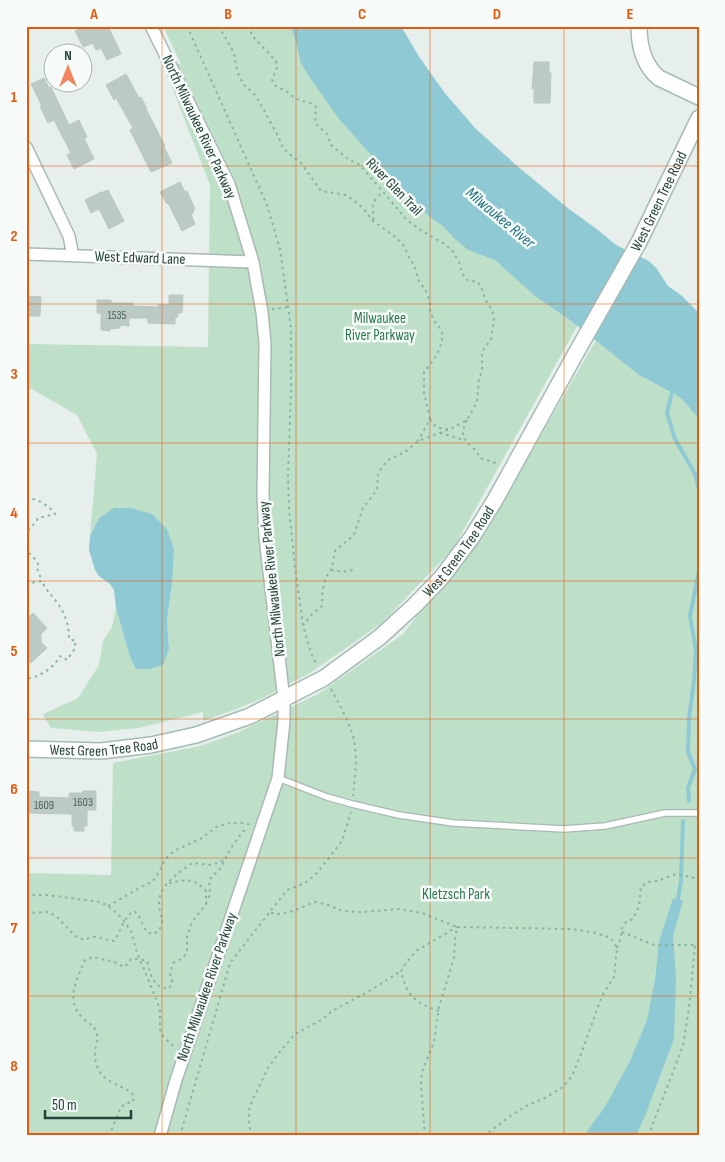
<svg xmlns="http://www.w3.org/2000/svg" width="725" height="1162" viewBox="0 0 725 1162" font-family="'Sofia Sans Condensed',sans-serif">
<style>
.green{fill:#bfe0c8}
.water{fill:#8ec9d4}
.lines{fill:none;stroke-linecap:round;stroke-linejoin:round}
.stream{stroke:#8ec9d4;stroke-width:4}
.building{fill:#bbcac4;stroke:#b8c9c2}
.lane-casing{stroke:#a8b8b2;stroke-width:8}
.street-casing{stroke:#a8b8b2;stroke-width:14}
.secondary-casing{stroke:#a4bbb3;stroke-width:18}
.path{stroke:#86b3a5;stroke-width:2;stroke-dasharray:2.5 4;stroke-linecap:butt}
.lane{stroke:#fff;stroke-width:5.5}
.street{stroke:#fff;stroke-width:11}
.secondary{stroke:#fff;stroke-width:15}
.grid{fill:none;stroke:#e8590c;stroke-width:1;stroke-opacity:0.55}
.labels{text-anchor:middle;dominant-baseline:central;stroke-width:5;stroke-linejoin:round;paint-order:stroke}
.number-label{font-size:12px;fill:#4a645c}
.street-label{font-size:15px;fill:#24423a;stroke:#f7fbf9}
.park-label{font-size:15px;fill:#2d7a4b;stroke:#f7fbf9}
.water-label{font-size:16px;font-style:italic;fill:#1c6f80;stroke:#f7fbf9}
.neatline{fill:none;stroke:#e8590c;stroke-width:2}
.grid-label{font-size:16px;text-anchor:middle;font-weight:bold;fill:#e8590c}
</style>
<rect width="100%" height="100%" fill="#e6efeb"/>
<path class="green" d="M163,26H353L579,323L453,549L382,623L310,673L263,698L234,710L203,721V712L139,728L99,732L51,728L43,714L78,698L99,665L103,641L112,627L116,608L129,654L169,649L167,620L172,584L99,518L90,536L97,454L77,415L26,386V344L208,347L210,185L163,64H181Z
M596,340L699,359V1136H26V873L111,875L113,763L200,746L239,732L318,694L402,635L486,530Z"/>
<path class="water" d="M290,26H401L418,55L444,92L475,128L516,165L569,209L598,230L616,245L649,261L657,269L668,286L682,296L699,313V419L683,400L675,394L639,375L570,320L535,296L495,260L468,250L453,237L443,226L430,217L385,176L372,156L339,119L308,75L301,63L295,38Z
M114,508H131L152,514L167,529L174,549L172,584L167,620L169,649L163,665L150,669H136L129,654L116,608L114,590L110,584L99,576L95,570L89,550L90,536L99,518Z
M673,898L683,901L673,936L676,979L674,1039L645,1116L636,1136H584L606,1105L630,1061L647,1020L655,980L659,942Z"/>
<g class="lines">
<path class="stream" d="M673,388L667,413L675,439L695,474L699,489
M689,801L688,788L695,769L688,752L689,719L694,680L696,650L690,616L699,571
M678,899L681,881L683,821"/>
</g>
<path class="building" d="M86,26H108L121,54L107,60L101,48L96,50L93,43L83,47L75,31Z
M534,62H549V73H551L550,103H534V89H532Z
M126,74L139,98L141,97L147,109H146L165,146L164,147L172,163L151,172L130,130L133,128L116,98L114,100L106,85Z
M44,78L49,88L51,87L69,125L79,120L87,137L84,138L94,159L74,169L67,155L71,153L54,120L48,123L40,106H42L31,84Z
M180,182L185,192L187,191L195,209L193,210L194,212L191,214L195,224L182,231L168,203L167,204L160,192Z
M108,190L124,221L109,229L99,209L91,213L85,200L101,192V193Z
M169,295H183L182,313H178V317H175V324L148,323V318H129V326L120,325V328L110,329V331L101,330V313H97V300H111V303H133V306L158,307V304L169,305Z
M26,296L41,297L40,316H26Z
M33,613L47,628L41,634V642L47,648L31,663L26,658V619Z
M26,791L39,792V797L69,798V793H83V791H96V810H87V826H84V831H74V826H72V814L26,813Z"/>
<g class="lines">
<g class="lane-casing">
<path id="lane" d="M278,778L327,797L352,804L399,815L453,823L564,829L605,826L665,813H699"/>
</g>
<g class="street-casing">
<path id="street" d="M151,26L229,184L253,262L262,312L265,343L263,495L265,537L284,700V721L278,778L176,1080L160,1136
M26,147L69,236L73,256
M26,254L253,262"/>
</g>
<g class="secondary-casing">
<g id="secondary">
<path d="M639,26C639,46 643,65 659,78L699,97"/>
<path id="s1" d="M26,749L101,751L151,745L196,735L250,716L324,678L380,637L415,605L442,577L472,537L495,500L576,353L639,242L699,118"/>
</g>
</g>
<path class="path" d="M187,26L267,205L280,249L291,328V392L288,475L289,508L295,568L303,625L311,653L317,666
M218,26L227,40L234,53L237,71L243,84L255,95L261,105L279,138L282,146L288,153L301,163L321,191L346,195L353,200L364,209L373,221L397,238L404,246L409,257L414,265L419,281L426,291L430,302V310L433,319L439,327L443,335L440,348L433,361L424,372V393L430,419L418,441
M247,26L255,39L276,61L277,68L272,80L276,86L286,91L296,99L310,103L316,107L315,123L327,134L331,145L348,159L360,165L407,220L419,229L443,243L452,250L459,262L462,273L467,280L478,282L482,289L485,299L492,310L494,320L491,339L482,352V371L479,379L477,402L467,420L450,429L418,441L405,452L388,460L382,467L378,474L377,490L363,508L354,535L335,551L332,568L325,579L322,595V606L310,616L304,625
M373,220C375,212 374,219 373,211C371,203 377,197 383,192
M272,309L288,307
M430,419C434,427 440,429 448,429
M467,420C455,444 473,441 480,458L499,464
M440,433L464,440
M26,498C38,499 48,505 55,514L38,518C35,525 29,527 26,534
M26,547L30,554L36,560L38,564L37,568L42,581
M331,570L343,572L353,570
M26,584L42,581C46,591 53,596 58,604C66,615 69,626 69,639L76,641L74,650L67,660L60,656C53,669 41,676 26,679
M331,689C339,704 348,719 353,736C358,755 355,777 353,796
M26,895H47L100,902L108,906L122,918L131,931L137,953L144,969L160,1009V1030L163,1036L176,1049
M206,904L210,894L209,881L212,876L219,871L231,848L243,831L249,830
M108,906L141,887L152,882L158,874L164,862L169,855L176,850L202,838L216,827L230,823H245L251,825
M26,913L49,912L57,917L75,936L84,940C99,933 100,940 114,941C121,931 123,918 134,911L138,914L145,929L151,934L158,932C166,918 160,918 159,905C158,885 178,874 192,863L211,865L225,860
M271,913L279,914L290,912L315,902L328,905L343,911L360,912L399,909L422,913L457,927
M622,932L654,945H695L699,944
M617,948L621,937L622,928L626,922L633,919L639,906L641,887L647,882L657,881L673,875L677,874L699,879
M439,1011C415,1003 407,996 401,971L406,963L416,951L457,927
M109,1136L121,1107L127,1103L133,1102L134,1096C126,1085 109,1086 100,1072C95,1065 94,1055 96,1046C97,1042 98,1039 97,1035C96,1027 91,1025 85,1020C64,1002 76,981 85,960L93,957L118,963L123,967L128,964L131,959H139L147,961C151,975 152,987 169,989L172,982L170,973L173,963L183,958L187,952V937L192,922L206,904V891C193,876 184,880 166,884
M180,1136L230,963L287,890L305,883L317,873L342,841L351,812
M252,1136L249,1124V1110L253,1099L268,1068L278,1054L295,1034L323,1019L332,1011L371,990L401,971
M425,1136L423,1111L421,1084L422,1072L434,1042L439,1007L454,958L455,940L457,927L573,929L596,933L611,938L617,948L614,977L602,996L581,1054L572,1076L563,1087L545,1098L530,1104L513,1114L484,1136
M648,1136L683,1046L689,1008L695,945"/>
<use href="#lane" class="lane"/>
<use href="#street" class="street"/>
<use href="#secondary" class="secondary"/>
</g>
<path class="grid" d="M162,26V1136M296,26V1136M430,26V1136M564,26V1136M26,166H699M26,304H699M26,443H699M26,581H699M26,719H699M26,858H699M26,996H699"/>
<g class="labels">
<g class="number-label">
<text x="117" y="315">1535</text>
<text x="83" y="802">1603</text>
<text x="44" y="805">1609</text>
</g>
<g class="street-label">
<text transform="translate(199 127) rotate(65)">North Milwaukee River Parkway</text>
<text transform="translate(394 187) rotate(46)">River Glen Trail</text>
<text stroke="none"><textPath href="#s1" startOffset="902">West Green Tree Road</textPath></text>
<text transform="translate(140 258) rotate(2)">West Edward Lane</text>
<text stroke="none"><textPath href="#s1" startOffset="498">West Green Tree Road</textPath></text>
<text transform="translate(272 579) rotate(-96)">North Milwaukee River Parkway</text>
<text stroke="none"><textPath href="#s1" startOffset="78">West Green Tree Road</textPath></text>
<text transform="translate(207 987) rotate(-71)">North Milwaukee River Parkway</text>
</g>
<g class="park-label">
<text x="380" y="318">Milwaukee<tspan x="380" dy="17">River Parkway</tspan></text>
<text x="456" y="894">Kletzsch Park</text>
</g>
<g class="water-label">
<text transform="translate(500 218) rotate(40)">Milwaukee River</text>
</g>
</g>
<rect width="725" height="1162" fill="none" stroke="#f7fbf9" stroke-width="55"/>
<g transform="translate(68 68)"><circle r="24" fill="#f7fbf9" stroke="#a3b1ad"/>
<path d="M0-4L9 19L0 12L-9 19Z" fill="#f4845f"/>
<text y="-8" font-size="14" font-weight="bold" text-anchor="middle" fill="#24423a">N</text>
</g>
<path d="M45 1110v8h86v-8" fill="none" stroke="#24423a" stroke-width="2.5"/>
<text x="52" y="1110" font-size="15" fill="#24423a" stroke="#f7fbf9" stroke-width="4" paint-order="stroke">50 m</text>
<rect x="28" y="28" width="670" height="1106" class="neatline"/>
<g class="grid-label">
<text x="94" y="19">A</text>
<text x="228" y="19">B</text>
<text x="362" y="19">C</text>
<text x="497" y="19">D</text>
<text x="630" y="19">E</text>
<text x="14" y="102">1</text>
<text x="14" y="241">2</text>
<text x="14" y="379">3</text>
<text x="14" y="518">4</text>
<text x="14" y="656">5</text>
<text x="14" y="794">6</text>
<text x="14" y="933">7</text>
<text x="14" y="1071">8</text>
</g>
</svg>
